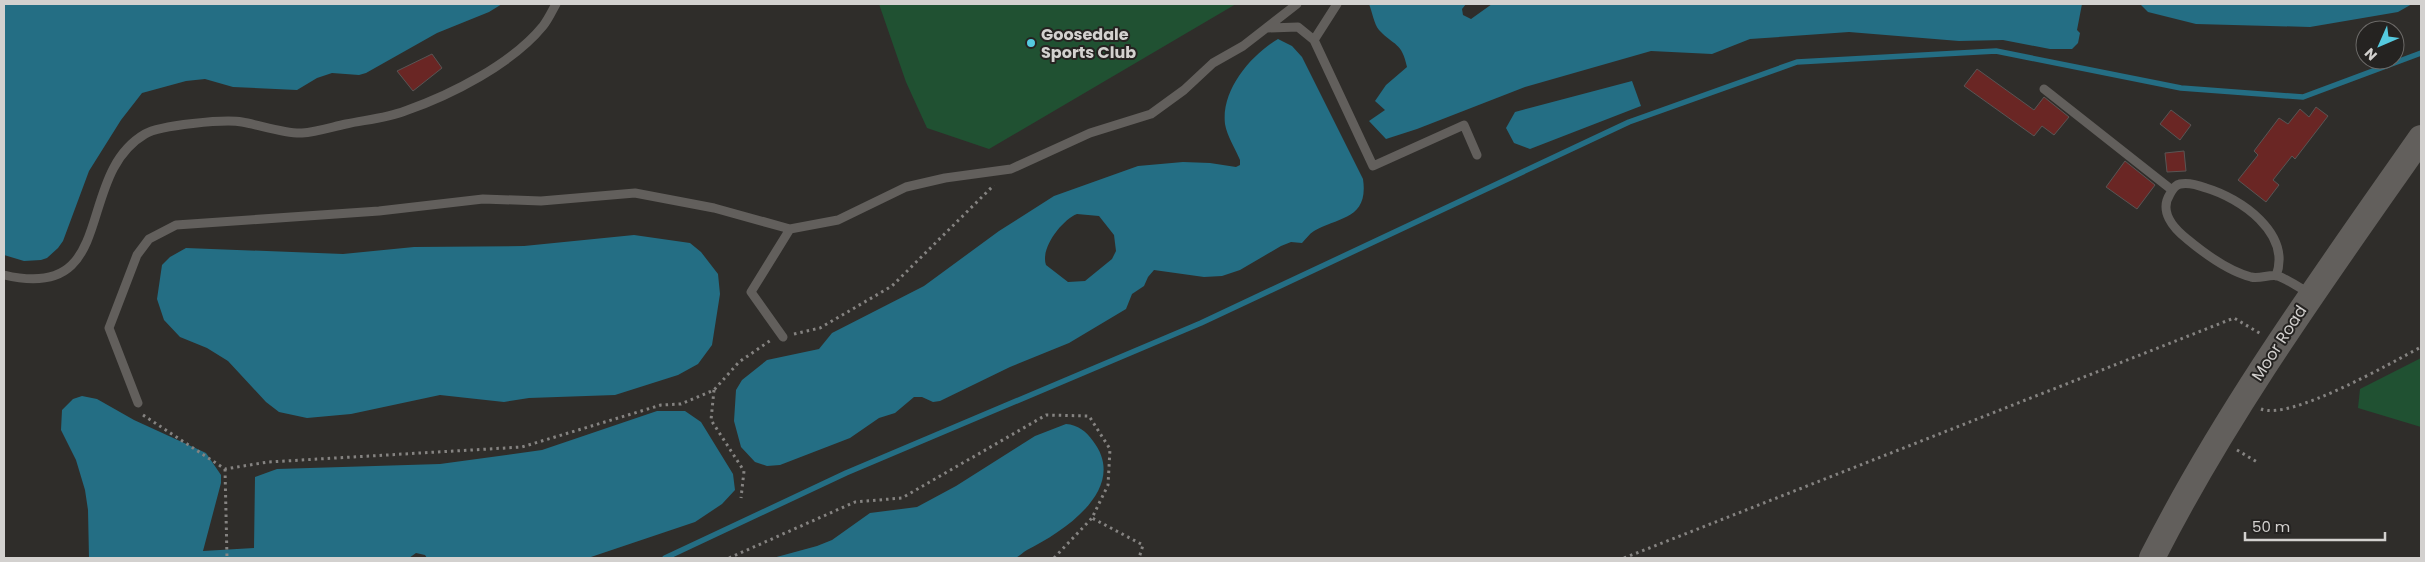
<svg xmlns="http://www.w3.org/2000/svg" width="2425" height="562" viewBox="0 0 2425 562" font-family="Poppins,sans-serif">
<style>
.green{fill:#205132}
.water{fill:#246e84;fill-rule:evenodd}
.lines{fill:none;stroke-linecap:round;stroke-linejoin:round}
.stream{stroke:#246e84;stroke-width:5.5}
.building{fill:#6a2624;stroke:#595554}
.path{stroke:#858381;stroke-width:3;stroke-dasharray:2.5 4;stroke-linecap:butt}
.lane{stroke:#625f5c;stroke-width:9}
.secondary{stroke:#625f5c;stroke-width:26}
.poi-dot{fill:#55cadf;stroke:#252321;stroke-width:2}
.labels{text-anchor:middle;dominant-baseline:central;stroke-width:4;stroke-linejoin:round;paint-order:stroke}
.poi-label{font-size:16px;font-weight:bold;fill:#d3d1cf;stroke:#252321;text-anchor:start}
.street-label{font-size:16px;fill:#d3d1cf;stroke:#252321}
</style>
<rect width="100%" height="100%" fill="#2f2d2a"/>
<path class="green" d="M879,4H1236L989,149L927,128L906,82Z
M2421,358V427L2358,408L2360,389Z"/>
<path class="water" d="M4,4H502L489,12L437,33L366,73L359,75L332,73L317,78L297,90L233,87L205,79L186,81L142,93L121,120L89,171L63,241L58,248L47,258L41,260L24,261L4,255Z
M1369,4H1466L1462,9L1463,15L1471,19L1492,4H2082L2077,30L2080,33L2078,43L2072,49H2050L2003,40L1959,41L1849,32L1750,39L1712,54L1651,51L1525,87L1417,129L1386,139L1369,121L1385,110L1375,101L1386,85L1407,67C1402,42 1394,46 1379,30C1374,24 1372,11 1369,4Z
M2140,4H2412L2398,12L2310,27L2196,24L2148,12Z
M1278,39L1292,46L1302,57L1363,179C1369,220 1338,217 1314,231C1309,234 1306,239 1302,243L1291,242L1281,246L1240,270L1222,276L1204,277L1154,270L1148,277L1144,286L1132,294L1126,309L1069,343L1010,367L940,401L933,402L922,397H914L895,413L879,418L850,438L780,465L767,466L755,462L741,447L734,421L736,390L742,380L767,360L819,349L832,333L924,286L999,231L1054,196L1138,166L1183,162L1210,163L1236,167L1240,165V160C1235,148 1227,136 1225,124C1221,90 1251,55 1278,39ZM1077,214L1099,216L1114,235L1116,251L1112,259L1085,281L1068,282L1046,265C1040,248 1062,220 1077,214Z
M1632,81L1641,106L1530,149L1514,143L1506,128L1515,112Z
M634,235L690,243L701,252L718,274L720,294L712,345L698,364L678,375L615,395L529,398L504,402L440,395L351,414L307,418L279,412L266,402L228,361L207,348L180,337L164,320L157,299L162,265L170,257L186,248L343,254L414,247L524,246Z
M82,396L97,399L134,420L206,453L221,475V483L203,551L254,548L255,477L277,469L440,464L542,450L657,411H685L701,422L733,474L735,490L722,504L695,522L588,558H427L425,555L416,553L409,558H89L88,510L85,490L76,460L61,430L62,410L73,399Z
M1066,424C1078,425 1086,431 1093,441C1129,488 1065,531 1027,550C1023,552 1019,557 1015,558C1003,561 965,558 950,558C891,558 832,558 773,558L817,546L832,540L870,513L917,507L956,486L1035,436Z"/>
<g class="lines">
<path class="stream" d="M665,558L846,473L1201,323L1629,122L1797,62L1996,51L2181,88L2303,97L2421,53"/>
</g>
<path class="building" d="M432,54L442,68L413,91L397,71Z
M1977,69L2034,110L2044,97L2069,117L2054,135L2042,126L2034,136L1964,86Z
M2316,107L2328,116L2295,159L2292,156L2273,180L2279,185L2266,202L2238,180L2258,155L2254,151L2279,118L2288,124L2300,109L2309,117Z
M2171,110L2191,125L2180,140L2160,124Z
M2184,151L2186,171L2167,172L2165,153Z
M2125,161L2155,185L2137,209L2106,187Z"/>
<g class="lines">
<path class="path" d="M794,334L820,328L892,286L994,185
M714,390L711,420L744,471L741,498
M2261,409C2290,421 2391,363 2421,347
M143,415L225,469L268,462L522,447L661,405L681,404L714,390L739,362L771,340
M2237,450L2257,462
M225,469L227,558
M729,558L855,502L902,498L1046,415L1089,416L1110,449L1108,485L1092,518L1143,545L1139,558
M1054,558L1092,518
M1624,558L2234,318L2261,334"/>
<path class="lane" d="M1337,4L1314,40L1373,166L1464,125L1477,155
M1267,28L1298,27L1314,40
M2044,89L2172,190
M4,275C120,303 73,176 145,134C160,125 225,119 242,122C260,125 285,134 302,133C316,132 332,127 346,124C365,120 387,118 405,111C451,95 512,64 543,26C548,20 552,11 556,4
M2276,276C2292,233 2240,198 2206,188C2198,185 2189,182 2180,184C2175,185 2172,190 2170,194C2159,211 2173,228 2187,239C2205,254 2228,271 2251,277C2260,279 2270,274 2278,276C2289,280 2301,289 2311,294
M783,337L751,292L790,229
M138,403L109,328L137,255L149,239L176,225L379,211L483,199L541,201L635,193L714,208L790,229L838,220L906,187L945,178L1011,169L1090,133L1151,114L1184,90L1213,63L1243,46L1297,4"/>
<path class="secondary" d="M2152,558C2227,410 2326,274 2421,138"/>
</g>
<circle class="poi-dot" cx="1031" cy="43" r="5"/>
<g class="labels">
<g class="poi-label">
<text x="1041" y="34">Goosedale<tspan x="1041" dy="18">Sports Club</tspan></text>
</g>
<g class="street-label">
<text transform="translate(2279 343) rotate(-57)">Moor Road</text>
</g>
</g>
<rect width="2425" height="562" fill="none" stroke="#d3d1cf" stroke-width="10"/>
<g transform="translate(2380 45) rotate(225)"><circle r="24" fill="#252321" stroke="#6b6967"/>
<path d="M0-4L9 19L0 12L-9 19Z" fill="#55cadf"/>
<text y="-8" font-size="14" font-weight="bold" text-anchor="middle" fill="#d3d1cf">N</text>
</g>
<path d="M2245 532v8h140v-8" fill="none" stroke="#d3d1cf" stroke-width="2.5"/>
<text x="2252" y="532" font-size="15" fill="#d3d1cf" stroke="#252321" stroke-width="4" paint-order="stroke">50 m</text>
</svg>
